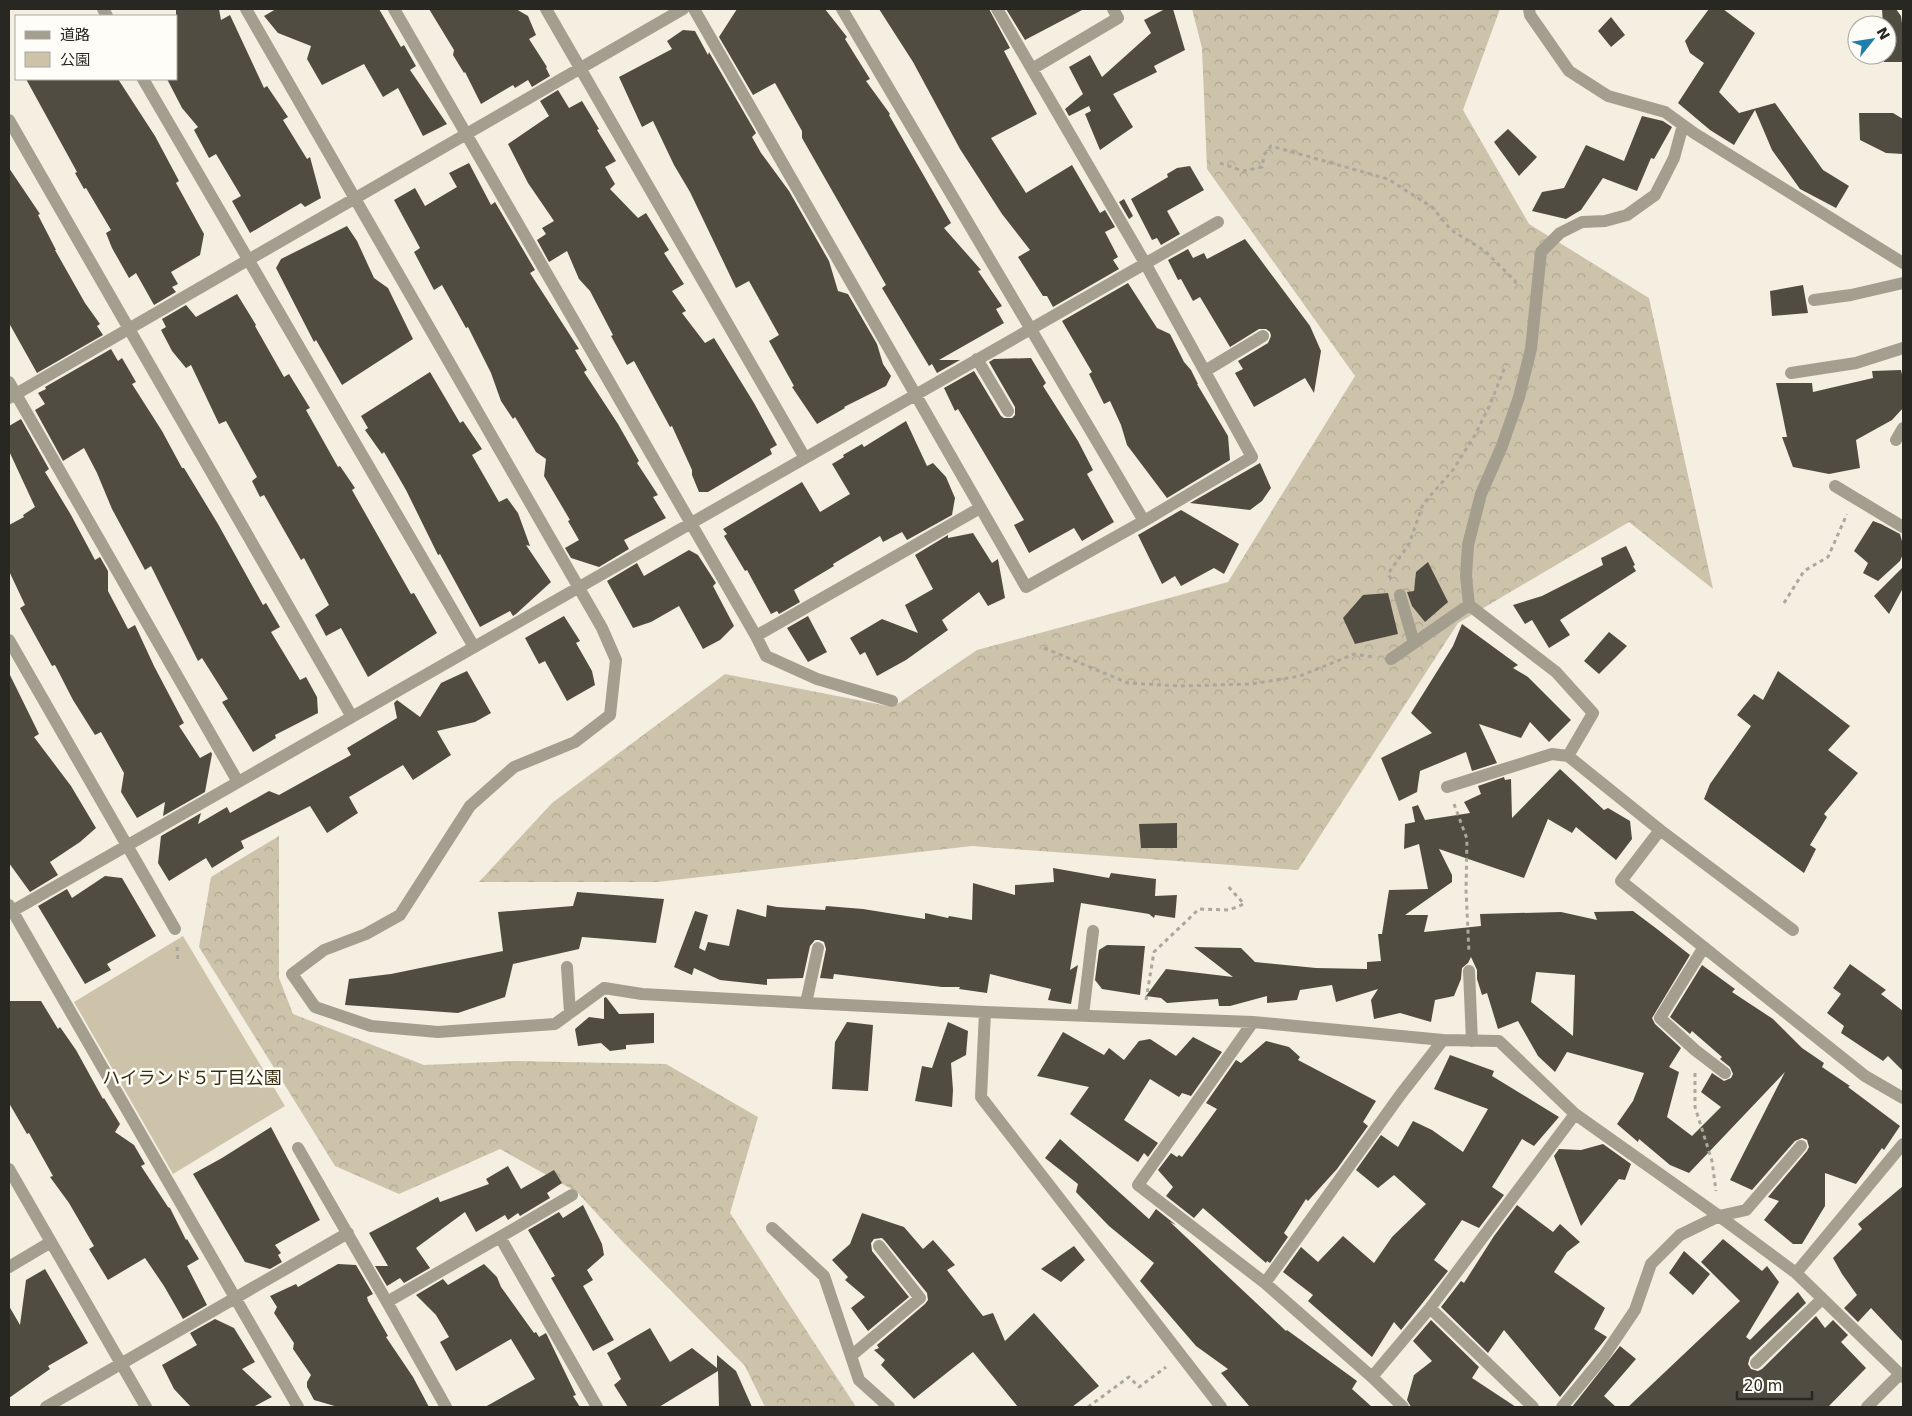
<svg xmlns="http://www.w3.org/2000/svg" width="1912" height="1416" viewBox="0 0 1912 1416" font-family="'DejaVu Sans','Noto Sans JP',sans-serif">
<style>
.green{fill:#ccc3aa}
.forest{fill:url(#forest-crowns)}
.building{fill:#504c41;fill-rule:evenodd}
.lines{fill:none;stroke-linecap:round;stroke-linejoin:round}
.path{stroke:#aba79c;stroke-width:3;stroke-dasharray:4 4;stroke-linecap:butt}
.minor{stroke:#a49e8e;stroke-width:12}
.labels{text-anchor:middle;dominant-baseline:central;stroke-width:5;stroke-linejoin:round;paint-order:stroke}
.park-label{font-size:18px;fill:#392e0e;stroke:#fffdf7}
</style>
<defs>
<pattern id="forest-crowns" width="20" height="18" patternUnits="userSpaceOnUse" patternTransform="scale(1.25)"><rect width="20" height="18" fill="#ccc3aa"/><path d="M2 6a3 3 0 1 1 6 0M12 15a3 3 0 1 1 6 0" fill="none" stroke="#afa892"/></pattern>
</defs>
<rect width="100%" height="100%" fill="#f4efe1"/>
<path class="green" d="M183,936L285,1106L173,1174L74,1002Z"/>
<path class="forest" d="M1192,9H1500L1463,110L1529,224L1649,298L1713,589L1629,522L1458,623L1298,870L972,846L657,882H479L552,803L725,674L893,707L977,650L1228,582L1355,376L1207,169L1202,48Z
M279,836V978L293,1014L424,1065L516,1061L666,1064L758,1117L730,1213L856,1407H765L745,1366L621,1240L577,1192L500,1149L399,1194L335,1166L199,947L211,877Z"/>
<path class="building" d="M176,9H219L221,20L230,15L264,88L267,86L288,117L283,120L307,159L310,157L321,198L305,207L301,203L250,233L232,201L241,196L216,154L209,158L194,130L198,127L182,108L167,79H176Z
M276,9H379L401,47L404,45L416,66L410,70L447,124L423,136L398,88L383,97L364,64L322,85L307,59L311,46L278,33L264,16Z
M429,9H516L528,16L536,35L529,39L547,67L546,68L550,76L532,87L528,80L515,88L513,85L481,104L465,72L464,73L453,55L454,50Z
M737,9H825L847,37L845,39L870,79L866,81L890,114L889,115L951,223L944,228L981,270L978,271L1002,306L996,309L1004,323L939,360H960L937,373L932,364L929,366L882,288L886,285L802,138V131L775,83L753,95L719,37Z
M879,9H989L1010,48L1004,51L1037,114L991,138L1026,193L1072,165L1100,213L1105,210L1115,227L1105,232L1118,257L1113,260L1119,269L1053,307L1047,296H1043L1018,257L1030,250L1002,214L960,149L913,62Z
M1006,9H1084L1025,40Z
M1165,9H1173L1185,50L1154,66L1157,72L1113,94L1133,127L1100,150L1085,114L1091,111L1089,106L1069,116L1065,109L1083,94L1069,67L1090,55L1102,77L1151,33L1144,20Z
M1709,9H1723L1755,33L1719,92L1739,113L1775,103L1823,170L1849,186L1836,208L1800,189L1772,150L1755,110L1734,145L1710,130L1678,103L1704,63L1690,53L1685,41Z
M1882,9H1896L1901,16L1903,31V62H1884V55H1887V25H1883Z
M1611,17L1625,35L1611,47L1598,31Z
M683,30L695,31L708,55L709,52L756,133L752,137L761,153L789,191L829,261L838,291L848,294L877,344L883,364L891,376L886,386L844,407L845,408L817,424L792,387L794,386L769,341L779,335L749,281L736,288L690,192L674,165L653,121L642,127L619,77L672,49L667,41Z
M26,79H118L155,136L179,181L176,183L204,234L200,255L171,272L178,284L172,287L176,292L154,305L136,273L129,278L112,248L106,233L111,230L86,188L84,189L75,173L77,172Z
M558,90L569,108L582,101L599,129L597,130L616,161L605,167L615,184L610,189L638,218L646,213L669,250L664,253L684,284L672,291L686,311L682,313L705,343L714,338L754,403L777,445L770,449L772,454L708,492H699L692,475V470L672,426L670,427L634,361L627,365L611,336L613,335L590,291L579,279L567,251L549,262L537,240L546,234L542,228L554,221L528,183L508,144L549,116L540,101Z
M1859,113H1893L1903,119V154L1886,153L1860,140Z
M1642,116L1663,121L1672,127L1654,159L1651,158L1637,191L1603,178L1581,210L1566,219L1532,211L1542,192L1564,188L1586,145L1624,161Z
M1508,129L1537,157L1519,176L1494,142Z
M469,163L491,205L495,202L535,270L530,273L579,349L575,350L587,370L584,372L618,424L639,461L637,463L658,495L653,497L666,518L624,540L629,549L599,567L571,558L565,548L579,540L568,521L570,520L544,476L546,459L536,452L515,417L513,419L501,401L491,373L468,327L466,328L442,285L434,290L414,252L420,248L394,200L415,188L425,206L457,187L449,173Z
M1190,166L1204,190L1167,211L1180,234L1161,245L1157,238L1152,240L1131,199L1168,177L1167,174L1177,168Z
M9,168L40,214L38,215L56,250H55L85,303L100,324L97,326L103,335L37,373L9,323Z
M1124,199L1133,216L1129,219L1119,202Z
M347,226L357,241L374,278L388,288L413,339L342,385L316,340L314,342L276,268L281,259Z
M1245,239L1310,326L1321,351L1314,393L1305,378L1254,407L1235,373L1243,369L1238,361L1268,343L1271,336L1270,332L1266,329H1259L1230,347L1200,297L1193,301L1181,279L1178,280L1168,260L1188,249L1193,258L1204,253L1207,259Z
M1128,283L1157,328L1170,334L1184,362L1191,370L1198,384H1197L1228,436L1230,460L1167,498L1127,445L1121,425L1110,401L1104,404L1089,374L1092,372L1062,321Z
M1803,285L1808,313L1772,316L1770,291Z
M237,294L256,325L255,326L284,377L289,374L310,408L306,410L338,467L340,466L355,488L352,490L411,594L414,593L437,633L368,677L341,628L326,636L315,615L329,605L304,558L301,560L264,495L260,497L252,481L257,477L226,421L219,424L191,365L186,368L172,351L161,330L166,327L162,319L186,305L196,317Z
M111,349L118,361L122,358L136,382L132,384L162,431L182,468H184L218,524L263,605L266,603L280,627L271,632L300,680L306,677L317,697L318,713L275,735L276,738L253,752L222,702L228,699L202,658L198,661L151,566L145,570L112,509L97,473L84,448L63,461L35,410L45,404L38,393L46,389L45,387Z
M1031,358L1046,383L1043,386L1078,441L1093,470L1087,474L1114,522L1082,541L1074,528L1029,553L1014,525L1024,520L958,409L955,411L944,388L974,371L1001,416L1004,418H1012L1015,415V407L989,362L994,359Z
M1901,370L1903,379V408L1892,420L1856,440L1860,468L1829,474L1793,467L1782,437H1787L1776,383H1812L1813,392L1873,378L1872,371Z
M430,372L460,423L463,421L482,449L472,455L499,502L507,498L518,513L530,546L526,545L551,582L516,614L513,616L510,611L480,627L440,554L438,555L406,490L384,452L382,454L365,430L368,428L361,416Z
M21,419L49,469L45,472L71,515L95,560L100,557L108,571V591L128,629L135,625L154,666L184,723L179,726L200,758L211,752L212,754L205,792L163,816L165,802L137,818L121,792L124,773L101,732L95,735L73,700L55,665L52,666L20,608L25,605L9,571V525L24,517L23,515L35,507L9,451V426Z
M906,421L927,466L933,463L946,477L955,498L952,515L907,540L902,532L883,542L880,536L833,564L834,566L794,590L800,602L779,614L777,611L771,614L747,570L745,571L724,536L727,534L723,529L802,482L820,512L850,494L832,464L844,457L843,455L862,444L864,447Z
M1260,463L1271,488L1262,501L1250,510L1190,503Z
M1181,510L1239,544L1224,574L1214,568L1181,586L1175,576L1162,584L1138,535Z
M1873,521L1881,524L1900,534L1903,545V554L1900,561L1878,581L1863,573L1868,563L1854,551Z
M973,533L992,563L998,559L1005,598L988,606L979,592L942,620L948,630L906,660L877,676L865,652L860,655L850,638L882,619L918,633L905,605L933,589L915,555L948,535V538Z
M1626,546L1635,565L1633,566L1636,571L1560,620L1570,635L1549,648L1532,620L1525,624L1513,605L1542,596L1603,565L1601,558Z
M689,550L698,555L716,583L713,586L734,626L720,640L703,649L679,606L651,622L633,628L607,581L637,563L644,576Z
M1428,562L1448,602L1425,622L1412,606L1407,592L1414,591L1416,572Z
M1903,567V588L1889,614L1874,596Z
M1388,593L1398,634L1355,644L1343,618L1363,595Z
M564,616L580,641L576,643L592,671L595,685L567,701L545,661L539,664L525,638Z
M808,616L827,652L808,662L787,628Z
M1462,624L1518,665L1513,668L1528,677L1571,720L1549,742L1530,722L1521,738L1479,724L1497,763L1472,771L1466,752L1420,771L1417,792L1399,801L1381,758L1432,733L1411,713L1453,646Z
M1609,632L1627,646L1599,674L1584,661Z
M467,671L491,713L475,722L437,731L451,755L413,780L403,765L349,797L358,813L327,833L310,806L241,841L244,848L212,868L206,858L169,881L158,863L161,836L201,813L198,824L227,807L230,813L269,791L279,795L351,755L347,748L397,718L394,703L397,700L420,717L441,683Z
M1778,671L1850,726L1828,750L1858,773L1824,814L1827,817L1810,845L1816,849L1804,873L1704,799L1710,784L1751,726L1737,715L1754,694L1763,700Z
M9,673L39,734L34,737L71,786L96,828L80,842L50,862L58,875L30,892L9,863Z
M1560,769L1604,810L1608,808L1630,821L1632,839L1616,860L1576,827L1572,833L1548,819L1524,878L1439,849L1452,875V882L1405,915H1428L1424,932L1481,926L1480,914L1561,912L1597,920L1594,912L1633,911L1657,929L1690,955L1652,1018L1655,1024L1681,1048L1669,1067L1679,1072L1667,1117L1692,1136L1721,1107L1701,1092L1712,1073L1724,1081L1731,1078L1733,1074L1730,1067L1720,1059L1722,1057L1692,1031L1690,1034L1670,1017L1702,965L1735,989L1732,992L1773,1019L1802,1048L1824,1063L1822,1067L1850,1086L1848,1087L1900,1126L1884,1150L1882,1148L1856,1184L1825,1173V1206L1802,1244H1793L1764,1220L1779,1201L1768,1197L1807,1151L1809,1147L1807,1140L1802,1138L1795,1141L1752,1190L1730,1180L1785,1072L1689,1173L1670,1165L1639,1139L1638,1142L1617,1124L1633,1101L1644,1073L1567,1052L1555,1072L1538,1056L1518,1021L1498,1029L1487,993L1482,995L1477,979V970L1471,957L1468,963L1462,968L1461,979L1454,996L1435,1000L1431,1022L1400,1013L1374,1019L1371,1000L1378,989L1336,1002L1332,985L1300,990L1297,1000L1267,1003V996L1230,1006H1219L1218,999L1167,1003L1161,998L1146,996L1166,969L1233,977L1194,947L1241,948L1255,962L1316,968L1367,969V962L1381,961L1378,934H1382L1389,890L1428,889L1419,844L1404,849L1405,824L1415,822L1412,807L1418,805L1425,820L1470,813L1464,802L1481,794L1478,786L1504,777L1505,780L1511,779L1512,818ZM1536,972L1575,975L1573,1036L1531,1002Z
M1177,823V848H1141L1139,824Z
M1053,868L1109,878L1111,873L1156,879L1155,896L1177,895L1175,918L1155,915L1154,918L1149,914L1081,903L1070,970L1078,965L1071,1004L1048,1000L1051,989L990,974L987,993L959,989L960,987H942L834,974L833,979L820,978L826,949L824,942L819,940H815L810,946L803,978L767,979V985L720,980L694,968L692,975L674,967L695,911L708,915L699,948L705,951L708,942L729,946L737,909L766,917L767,905L777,907L825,910L826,906L863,909L925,919V913L948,918L949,916L972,920L973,883L1015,895V885L1054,882Z
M105,876L122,878L156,936L107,964L111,970L85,984L38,906L67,889L72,898Z
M577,892L664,899L656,943L582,937L579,949L513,964L505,997L458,1013L345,1005L349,979L391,974L503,951L498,912L573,906Z
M1107,945L1145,946L1140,995L1102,989L1095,980L1099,950Z
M1850,964L1886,990L1881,994L1903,1011V1071L1888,1056L1883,1061L1841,1033L1844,1026L1827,1013L1841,994L1833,988Z
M606,997L619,1014L654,1013V1043L626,1045V1049L610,1051L601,1043L578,1046L575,1029L589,1017L604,1019V998Z
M9,1001H41L58,1029L60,1027L76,1050L103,1099L104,1098L120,1124L115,1132L134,1145L145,1164L141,1166L168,1207L170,1208L186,1240L187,1239L199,1259L187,1266L207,1305L183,1319L164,1286L145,1258L108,1280L89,1249L94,1246L69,1203L50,1177L53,1176L29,1133L27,1134L9,1103Z
M847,1022L873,1025L868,1091L832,1089L835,1042Z
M948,1022L968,1031L966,1055L951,1063L953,1090L952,1107L915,1101L922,1066L932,1068Z
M1063,1032L1104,1055L1109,1048L1124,1060L1139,1041L1150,1039L1176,1056L1193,1037L1222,1052L1191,1096L1182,1093L1179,1097L1150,1079L1124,1120L1158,1143L1148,1157L1144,1153L1138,1162L1070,1114L1089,1087L1037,1076Z
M1266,1041L1289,1047L1300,1057L1298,1060L1376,1101L1363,1122L1368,1126L1337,1169L1308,1201L1306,1199L1284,1233L1288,1237L1270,1263L1267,1261L1266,1263L1203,1208L1194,1218L1166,1196L1173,1187L1158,1170L1171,1153L1177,1157L1179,1155L1182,1157L1217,1109L1206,1103L1236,1060L1241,1063Z
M1450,1055L1494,1071L1492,1076L1559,1117L1534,1146L1522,1139L1492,1187L1504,1195L1479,1228L1462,1220L1434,1260L1448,1271L1401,1330L1394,1322L1372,1357L1308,1301L1313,1295L1283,1272L1301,1247L1318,1262L1343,1236L1374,1263L1392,1237L1426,1204L1394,1175L1378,1188L1356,1170L1381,1135L1398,1147L1413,1121L1432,1130L1463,1152L1488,1109L1434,1089Z
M271,1127L320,1220L275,1245L281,1253L278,1255L282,1262L270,1269L245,1262L193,1174L222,1158Z
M1060,1139L1149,1219L1156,1209L1176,1225L1170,1222L1286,1331L1287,1330L1357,1381L1352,1389L1372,1407H1250L1221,1373L1228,1369L1196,1346L1140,1281L1154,1263L1109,1226L1076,1192L1078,1184L1045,1158Z
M1603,1144L1631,1164L1625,1180L1619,1179L1581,1226L1554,1156L1559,1149L1581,1150Z
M508,1166L521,1189L554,1170L562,1183L547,1193L550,1198L520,1216L518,1213L508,1220L505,1215L476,1232L465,1212L416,1248L430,1268L404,1283L400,1278L387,1286L375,1266H388L369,1233L438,1197L440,1202L489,1184L486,1179Z
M1903,1186V1342L1871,1308L1858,1322L1844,1308L1857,1295L1842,1274L1833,1258L1862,1229L1858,1224Z
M583,1205L602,1244L604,1255L587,1270L593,1280L583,1286L614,1340L593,1351L551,1278L555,1276L528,1230L559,1212L563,1218Z
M1517,1205L1553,1232L1560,1224L1580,1242L1567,1252L1554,1272L1605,1308L1594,1329L1607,1337L1560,1397L1504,1330L1488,1353L1441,1307L1461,1281L1464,1283L1494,1236Z
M862,1213L904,1227L923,1249L933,1240L955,1265L947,1270L983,1316L993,1313L1005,1341L1034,1313L1099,1386L1072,1407H1018L973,1352L914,1399L881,1365L885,1360L874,1350L879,1348L877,1345L925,1304L928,1300L927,1293L885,1241L882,1238L874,1239L871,1243L872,1251L909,1297L868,1331L851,1308L865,1297L845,1280L848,1277L832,1260L850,1244Z
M1723,1239L1762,1271L1767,1266L1779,1282L1746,1337L1750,1340L1798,1292L1806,1303L1750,1357L1748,1364L1751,1369L1758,1371L1762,1369L1816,1316L1825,1328L1833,1320L1848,1335L1841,1342L1866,1368L1828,1407H1628L1740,1301L1701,1262Z
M1074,1246L1085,1260L1061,1282L1041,1269Z
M1684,1251L1710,1274L1693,1295L1669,1273Z
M338,1264L356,1265L373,1294L367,1297L368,1301L388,1336L386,1337L413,1377L429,1407H338L314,1400L307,1387V1382L311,1375L293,1349L294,1343L274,1313L277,1307L270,1296L296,1284L298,1287Z
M484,1264L497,1277L501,1287L534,1333L536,1332L539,1337L546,1333L576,1395L573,1396L580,1407H485L535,1379L511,1339L456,1371L440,1342L449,1337L436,1315L416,1295L443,1279L448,1285Z
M45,1269L88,1343L48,1366L50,1369L9,1398V1306L20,1325L26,1280Z
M215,1319L234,1328L255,1362L242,1369L272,1397L253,1407H191L174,1389L162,1365L197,1345L190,1333Z
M1431,1320L1479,1367L1472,1378L1516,1407H1411L1407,1400L1414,1375L1432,1361L1413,1341Z
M650,1328L670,1362L692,1348L717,1368V1355L736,1371L752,1407H719L718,1371L659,1407H628L614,1385L621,1379L607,1353Z
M1620,1346L1636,1359L1604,1396L1616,1407H1572Z"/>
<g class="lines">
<path class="path" d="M1220,163L1243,171L1262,167L1264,155L1271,146L1388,179L1432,207L1451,230L1485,251L1515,281L1517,288
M1391,579L1388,574L1409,544L1423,504L1453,470L1475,435L1490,405L1506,364
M1784,603L1804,571L1828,557L1847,514
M1044,648L1128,683L1180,686L1251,684L1300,676L1354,654L1373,657
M1454,804L1467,839L1466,890L1469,953
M177,947L178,963
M1146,1000L1154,952L1199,909L1229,910L1244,904L1226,884
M1695,1073V1107L1712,1161L1716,1191
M1088,1407L1129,1377L1139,1387L1166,1367"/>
<path class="minor" d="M103,9L107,16
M246,9L602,628L616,660L610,715L575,742L514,767L470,806L400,915L366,934L324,950L292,974L315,1007L371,1026L438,1032L555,1024L604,988L642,994L806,1003L985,1012L1253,1022L1443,1040L1499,1041L1575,1114L1719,1216L1796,1273L1903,1377
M394,9L756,636L980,508
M546,9L805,458
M694,9L1026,587L1144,521L1252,457L1145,263L997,9
M842,9L1144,521
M1529,9L1530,15L1569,71L1608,96L1665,112L1694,133L1903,263
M1032,69L1118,18L1113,9
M143,79L474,647
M9,120L352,717
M1814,300L1851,295L1903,283
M977,359L1008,411
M1205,371L1263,336
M1791,373L1856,363L1903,348
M9,382L238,782
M9,398L683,9
M1896,440L1903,428
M1835,486L1903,527
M1400,595L1414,643
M756,636L766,656L817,679L892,701
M9,640L175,929
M1391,659L1469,605
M1568,756L1593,713L1556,672L1469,605L1466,576L1468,545L1481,494L1502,446L1519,397L1531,349L1541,252L1560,233L1582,222L1605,221L1627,215L1655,195L1674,158L1683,125
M1447,787L1552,754L1568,756L1660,830L1793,930
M1660,830L1621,881L1865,1076L1903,1098
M9,905L298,1407
M9,913L1218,222
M1704,947L1660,1018L1695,1050L1725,1073
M567,967L570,1013
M1469,971L1472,1041
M806,1003L818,948
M985,1012L981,1097L1221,1407
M1083,1015L1093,931
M1253,1022L1138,1185L1265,1283L1372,1377L1403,1407
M298,1148L387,1302L446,1407
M9,1169L146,1407
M772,1228L824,1276L859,1380L889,1407
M500,1237L572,1195
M9,1267L51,1242
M1796,1273L1903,1144
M1265,1283L1401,1094L1443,1040
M387,1302L500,1237L597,1407
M1430,1308L1533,1407
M851,1356L920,1298L879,1246
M1756,1363L1822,1299
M1372,1377L1430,1308L1575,1114
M46,1407L348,1233
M1562,1407L1604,1356L1635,1310L1651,1264L1680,1235L1719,1216L1746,1210L1801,1146
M1867,1407L1900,1374"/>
</g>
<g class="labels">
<g class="park-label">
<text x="192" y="1077">ハイランド５丁目公園</text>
</g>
</g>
<rect width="1912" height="1416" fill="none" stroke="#292722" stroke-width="20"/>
<rect x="15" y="15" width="162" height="65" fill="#fffdf7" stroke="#a9a7a2"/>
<rect x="25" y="31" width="25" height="8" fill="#a49e8e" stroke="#a9a7a2"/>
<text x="60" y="40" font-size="15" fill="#292722">道路</text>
<rect x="25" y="52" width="25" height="15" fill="#ccc3aa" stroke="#a9a7a2"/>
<text x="60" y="65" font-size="15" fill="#292722">公園</text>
<g transform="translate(1872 40) rotate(60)"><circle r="24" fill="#fffdf7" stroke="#a9a7a2"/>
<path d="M0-4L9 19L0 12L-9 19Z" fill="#207eaa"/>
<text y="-8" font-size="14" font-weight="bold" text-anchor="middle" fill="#292722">N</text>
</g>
<path d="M1737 1391v8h75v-8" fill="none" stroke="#292722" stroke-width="2.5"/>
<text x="1744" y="1391" font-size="15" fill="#292722" stroke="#fffdf7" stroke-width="4" paint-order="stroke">20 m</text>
</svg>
